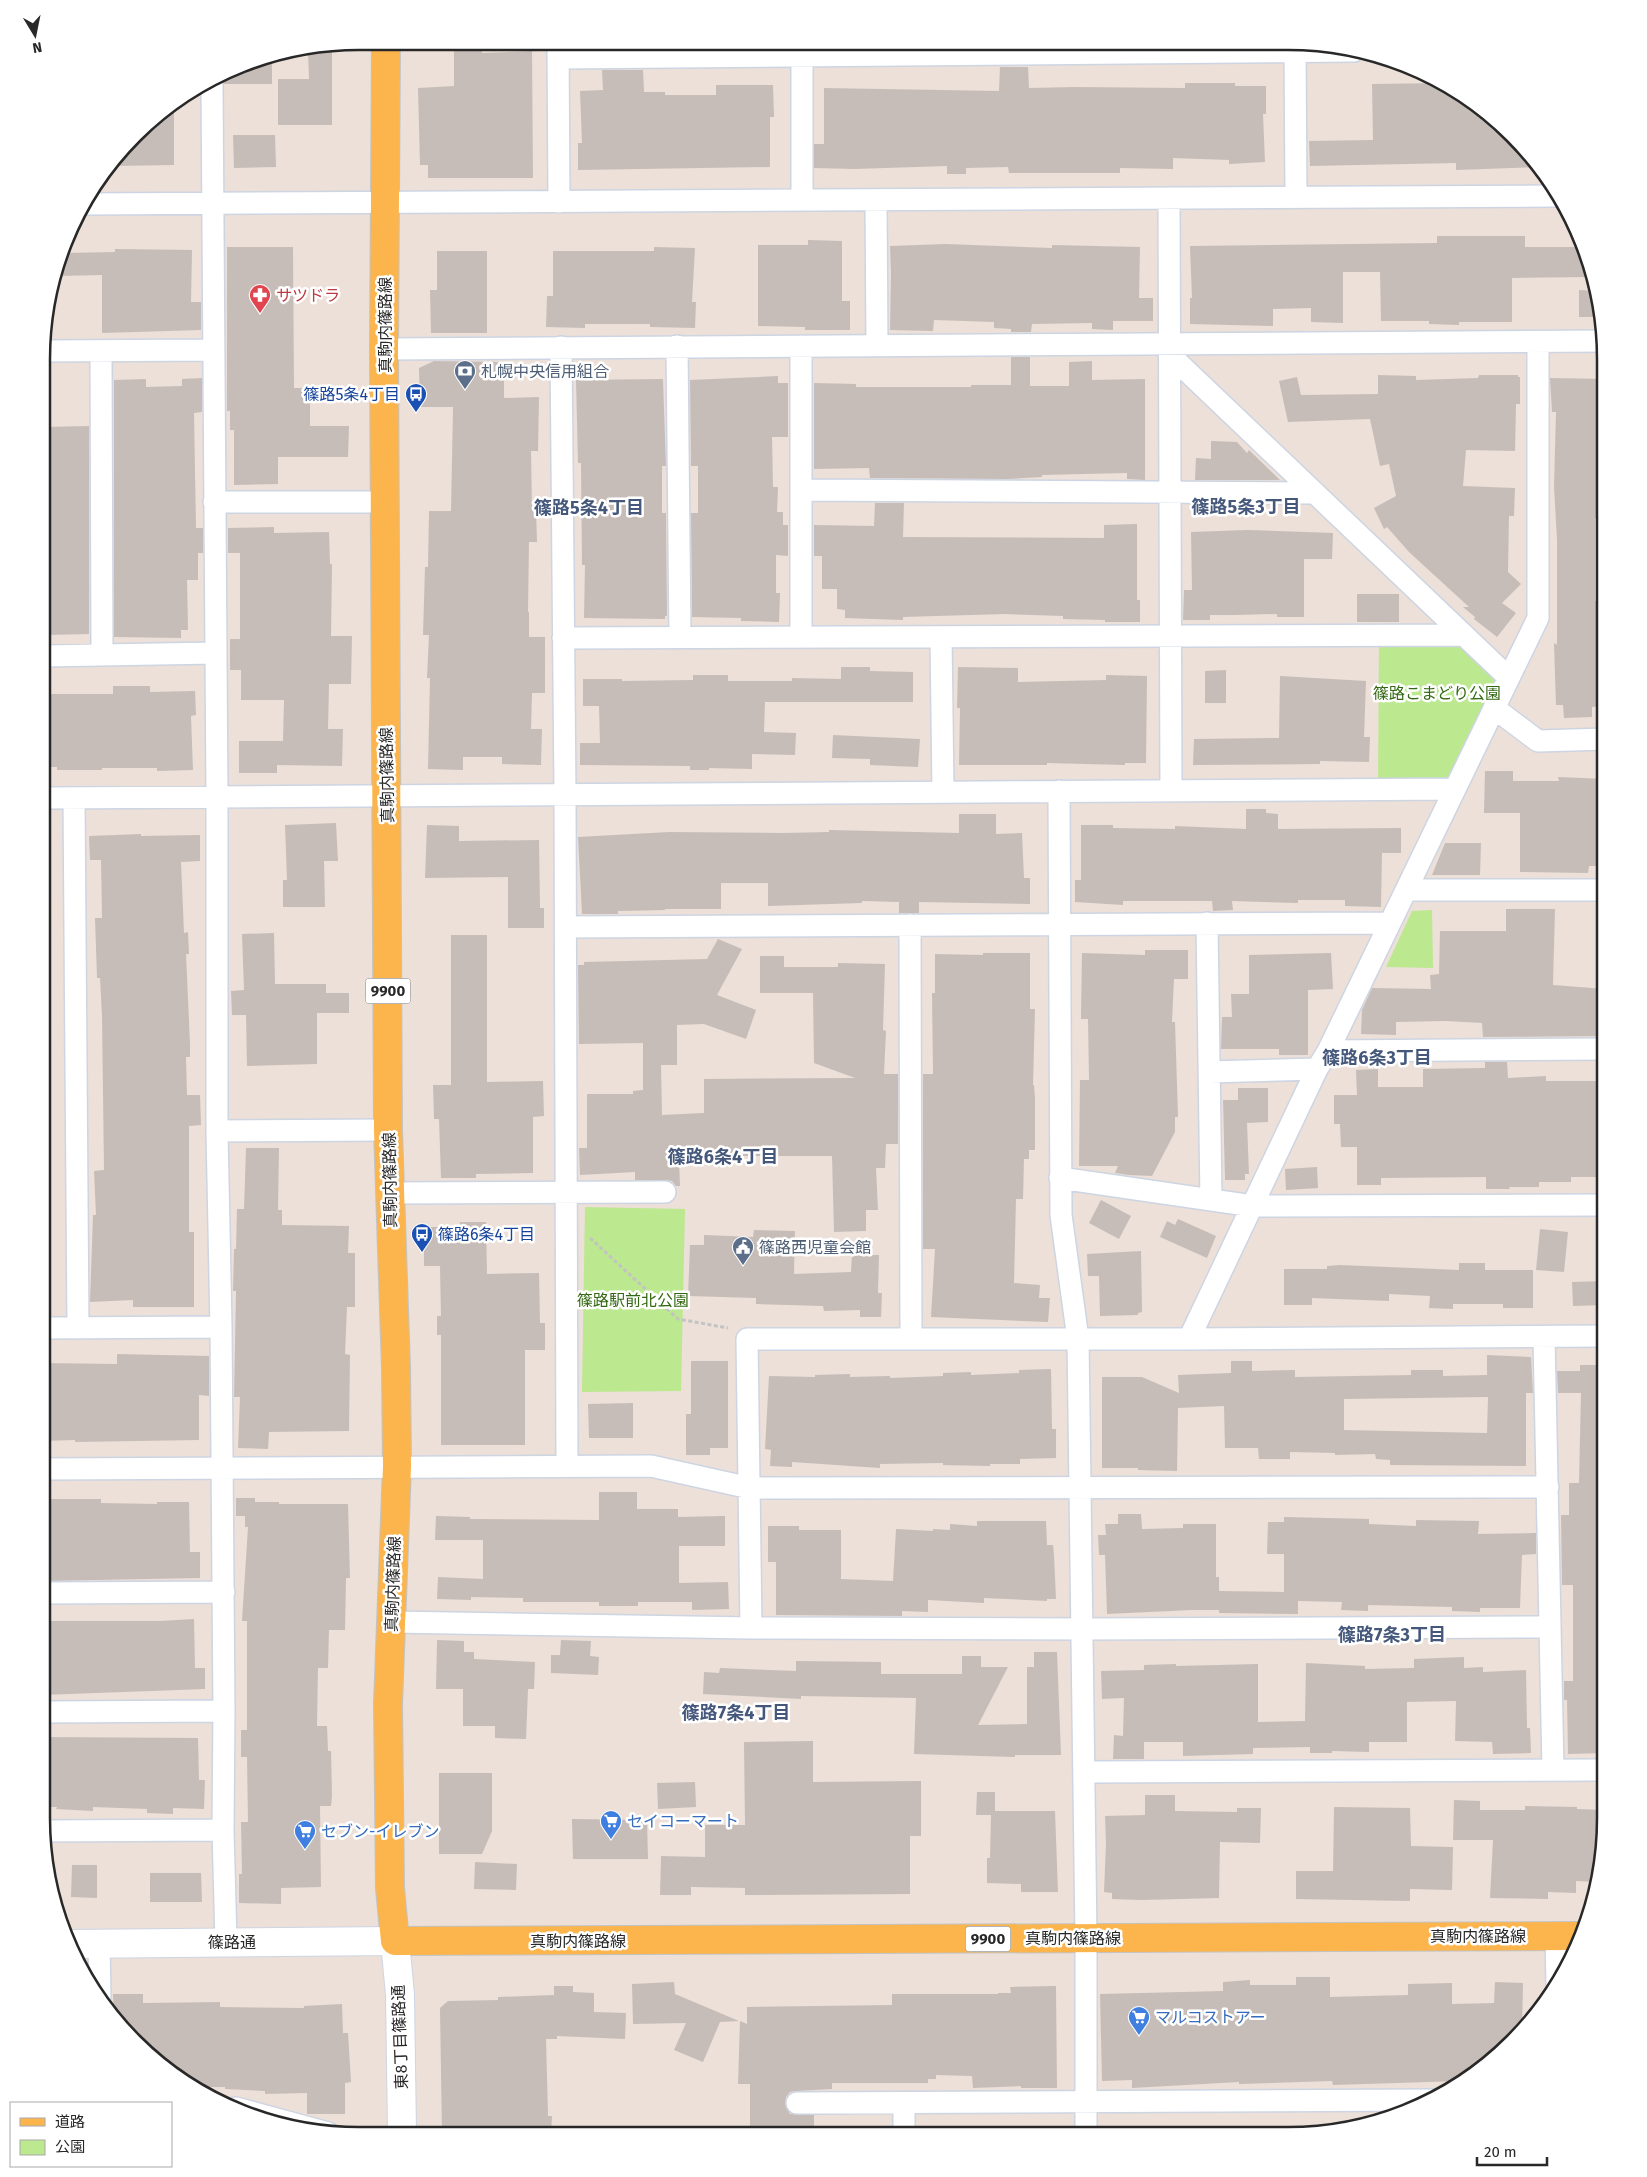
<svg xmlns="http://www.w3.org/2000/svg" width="1647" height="2177" viewBox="0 0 1647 2177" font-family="'Fira Sans','Noto Sans JP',sans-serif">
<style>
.green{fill:#bce88f}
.building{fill:#c7bdb8;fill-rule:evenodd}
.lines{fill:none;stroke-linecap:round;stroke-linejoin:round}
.street-casing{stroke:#cdd5e3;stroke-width:24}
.secondary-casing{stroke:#cdd5e3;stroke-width:30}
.primary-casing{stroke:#c3c3c3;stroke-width:30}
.path{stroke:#c3c3c3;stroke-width:3;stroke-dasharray:4 2.5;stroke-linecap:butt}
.street{stroke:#fff;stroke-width:21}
.secondary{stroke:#fff;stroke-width:28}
.primary{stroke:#fcb54d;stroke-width:28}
.labels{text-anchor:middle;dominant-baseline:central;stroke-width:5;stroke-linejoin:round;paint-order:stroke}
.shield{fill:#fff;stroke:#686868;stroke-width:1}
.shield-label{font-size:15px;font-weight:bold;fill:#282828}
.health-label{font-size:16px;fill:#be3a42;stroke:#fff;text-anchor:start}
.street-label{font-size:16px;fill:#282828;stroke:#fff}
.service-label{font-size:16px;fill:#4e5e75;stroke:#fff;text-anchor:start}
.transit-label{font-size:16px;fill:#164399;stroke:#fff;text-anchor:end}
.park-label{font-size:16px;fill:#346913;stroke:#fff}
.shop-label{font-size:16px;fill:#366cbe;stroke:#fff;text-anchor:start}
.neighbourhood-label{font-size:18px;font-weight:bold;fill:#45587c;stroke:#fff}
.rim{fill:none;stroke:#282828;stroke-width:2.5}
</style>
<rect width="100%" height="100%" fill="#ece0d8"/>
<path class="green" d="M1379,635H1464L1509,678L1455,789H1378Z
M1432,910L1433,968L1386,967L1412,911Z
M585,1207L685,1209L681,1391L582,1392Z"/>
<path class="building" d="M600,42H641V45H600Z
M332,46V125H278V79H309L308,50Z
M454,50H482V53L532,51L533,178H428V165H420L418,88L454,86Z
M272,56V84H224L223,78L257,58Z
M1000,67H1028L1029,88L1074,87L1185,88V83H1235V86H1266V114H1263L1265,162L1229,164V160L1173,158V169L1120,168V173H1009L1008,167L966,168V174H947V166L854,169L814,168V144H824V88L999,91Z
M602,70H643L644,92H665V95H716V85H773L774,117H770V167L578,170V143H582L580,91L603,90Z
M1443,83L1465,95L1518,141L1527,149L1539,167L1456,170V163L1310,166L1309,141L1373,140L1372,84Z
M174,106V165L112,166L150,120Z
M233,135H275L276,167L234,168Z
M1437,236H1525V247H1584L1590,264V277L1512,278V322H1459V325L1429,324V321H1381L1380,272H1343V323L1311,322V308L1273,309V326L1190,324V298H1192L1190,246L1437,243Z
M808,240L842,241V301H850V330H805V327L758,326V245H808Z
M946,244L1052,248V245L1140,247L1139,298H1153V321H1113V330L1092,329V323L1032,324L1031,332H1011V329L994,328V322L934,320L933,331L890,330L891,273L890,246Z
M227,247H293L294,388H310V426H349L348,457H278V484L234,485V430H230V411H227Z
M654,247L695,248L692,302H696L695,328L650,327V324H585V328L546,327L547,296H553V251H654Z
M115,249L192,250L191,302H201V330L102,333V275L58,276L66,253L115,252Z
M437,251H487V333H431L430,290H437Z
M1579,290L1597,291L1600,317H1579Z
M1011,357H1030V386H1069V362L1092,361V380L1145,379V480L1127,479V473L1042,475V477L1008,479L870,478L869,468L814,469V383L856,384V387H971V385H1011Z
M434,361L504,362V398L539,397L538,451H531L532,510H536L537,542H529L528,612H529V637H545V693H532L531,729H542L541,765L502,764V757H463V770L428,769L430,678H427L429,635H423L425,567H428L429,511H451L453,407H420L419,368Z
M1378,375L1416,376V380L1478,378L1479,375H1518V377H1520V404H1516L1515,451L1466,450L1463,486L1515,488L1514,516H1509L1508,572L1521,584L1502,603L1516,613L1497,637L1474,619L1475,617L1463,607H1469L1409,552L1387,527L1384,529L1374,508L1396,496L1389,464L1380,466L1370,419L1288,422L1279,381L1297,377L1301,395L1378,394Z
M778,376V383H788V437H772L773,487H778L777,512H783V525H788V556L776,555V593H780L779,622L741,621V618L692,617L691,513H698V466H691L690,380Z
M202,378V412L194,413L196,528H203V553H198V580H187L188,630H181V638L114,637V380L146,379V387L182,386V379Z
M1550,378L1606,379V518H1595V601H1606V706L1592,707V717L1564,718L1563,705H1556L1554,643L1557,645V540L1554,486L1556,412H1552Z
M663,379L666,466H662V513H666L667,616H665V619L584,618L585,565H582L581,463H578L576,380Z
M89,426V634L46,635V606H49V472H44V427Z
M1211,441L1237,442L1247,453L1249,450L1280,480H1195L1196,458L1211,459Z
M875,503H904L903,537L1104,538V525L1137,524V600H1140V622H1105V620L1063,619V616L1005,614L903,617V620L845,618V610L837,609V589H822V556H814V525L874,526Z
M274,527V533L329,532L330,564H332L331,636H352L351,684H329L328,729H343L342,766L277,765V773H239V741H283L284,700H241V670H230V639H240V553H228V528Z
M1247,530L1333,533L1332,559H1304V617H1277V614L1234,615H1210V620H1183L1184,590H1192L1191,532Z
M1357,594H1399V622H1357Z
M841,667H870V671L913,672V702H765L764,732L796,733L795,755L752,754V769L709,768V770H690V766L580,765V743H600L599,706H583V679H622V681L693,680V675H728V681H792V678L841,679Z
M958,667L1018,668V682L1106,680V675L1147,676L1146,763H1125V765L1047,763V765H959L960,708H957Z
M1226,670V703H1205V671Z
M1280,676L1366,681L1364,737H1370L1369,762L1320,761V764L1193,765L1194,739L1279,738Z
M113,686H150V692L195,691L196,715L191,716L193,770L157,771V768H102V770H57V767H43V694H113Z
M833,735L920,739L918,767L870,765V759L832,758Z
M1485,771H1513V781H1559L1558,777L1606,779V866H1589L1588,873L1520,872V813H1484Z
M1246,809H1266V813L1278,814V829L1401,828V853H1382L1381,907L1345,906V900H1298V903L1232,901L1233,910L1213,911L1212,901H1123V905L1075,902V880H1081V825H1113V828L1175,829V826L1246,829Z
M959,814H996V834L1022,833L1024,878H1030V904L919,902V913H899V902L862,901V903L768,906V883H721V909H664L666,910L618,911V914H582L578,837L669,832L783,833L829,832V830L959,833Z
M336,823L338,861H324L325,907H283V880H287L285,825Z
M427,825L459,826V841L539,840L540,908H544V928H508V877L425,878Z
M141,834V836L200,835V861L181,862L184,933L188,932L189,954H186L190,1044V1057H186L187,1095H200L201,1125L189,1126V1232H194V1307H133V1300L90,1302L93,1215H96L94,1171L104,1170L102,1016L100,978H97L95,918H102L101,860H90L89,836Z
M1445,843H1481L1480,875H1432Z
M1506,909H1555L1553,985L1605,989V1036L1483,1037L1482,1023L1446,1021L1396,1022V1035L1361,1034L1362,1010L1372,988L1431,989L1430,975L1439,974L1440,931H1506Z
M274,933L275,984H326V993H349V1013H317V1064L247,1066L246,1015H232L231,991L244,990L242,934Z
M451,935H487V1082L543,1081L544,1116L533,1117V1173L476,1174V1178H441L439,1119H434L433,1085H451Z
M718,939L742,949L717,995L756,1010L746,1039L704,1024L677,1025V1065H661L662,1115L704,1113V1079L855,1078L814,1063L813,993H760V956H784V967H838V963L885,964L883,1030L886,1031L884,1074H898V1144H886L885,1168H876L878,1210H866V1231L834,1232L832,1156H695V1159L679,1160L680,1186H676L672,1181L665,1180H635V1172L580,1175L579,1148H587V1094H633V1091L643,1090V1043L579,1044L578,965H584V962L707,959Z
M1145,950H1188V979H1174L1172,1022H1175L1178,1117H1175V1132L1152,1176L1129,1175L1115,1173L1118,1166H1079L1080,1080H1089L1088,1019H1081L1082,953L1145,955Z
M983,953H1030V1009H1035L1033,1085H1034L1035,1098V1150H1029V1159H1024L1023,1199H1016L1014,1283L1040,1285L1039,1298H1050L1048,1322L931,1317L935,1249H923V1074H933L932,993H935V954L983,955Z
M1331,953L1333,989L1308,990V1055H1279V1049H1221L1222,1017H1232L1231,994H1249V955Z
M1485,1062H1507L1508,1078L1546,1076V1081H1600V1130H1604L1603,1177H1571V1182H1539V1187H1509L1510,1189H1486V1177L1381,1178V1185H1357V1147H1341L1340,1124H1334V1095H1357L1356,1070L1378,1069V1087H1423V1069L1485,1068Z
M1238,1088H1268V1122L1247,1123L1249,1174H1245V1180H1225L1223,1100H1238Z
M246,1148H279L278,1210H282V1225L349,1226L348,1253H355V1307H347L345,1354L350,1355L349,1431L269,1432L268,1449L238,1448L240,1397H234L236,1291H233L234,1249H236L237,1209H244Z
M1317,1167L1318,1188L1286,1190L1285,1169Z
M1101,1200L1131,1216L1119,1239L1089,1223Z
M1178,1219L1216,1236L1207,1258L1160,1237L1167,1221L1175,1225Z
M460,1222H486L487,1274L539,1273L540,1323H545V1350H525V1445H441V1335H437V1316H441L440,1266H424V1227H460Z
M1540,1229L1568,1232L1564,1272L1536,1270Z
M754,1230L795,1231L794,1274L851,1272L852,1255H879L878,1293H882L881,1317H860V1310L824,1311L823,1306L756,1304V1298L688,1296L690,1245H704V1235L753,1237Z
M1141,1251L1142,1312L1138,1313V1315L1100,1316L1099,1276H1088L1087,1254Z
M1459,1263H1485V1270H1533V1308H1503V1304H1453V1309L1429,1308L1430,1296L1389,1294V1301L1312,1298V1305H1284V1269H1327V1266L1340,1265L1459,1270Z
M1605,1281V1305L1573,1306L1572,1282Z
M117,1354L209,1356V1396L199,1395V1440L75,1442V1440L42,1441V1363L117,1364Z
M1487,1355L1531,1357L1533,1393H1526V1466L1390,1465V1460L1376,1459L1375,1454L1335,1455V1453L1290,1452V1459H1259L1258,1448H1225L1224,1406L1178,1408L1177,1471L1138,1470V1468H1102V1377H1142L1179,1393L1178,1375L1231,1373V1361H1252V1371L1295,1370V1377L1411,1375V1370H1443V1376L1487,1375ZM1488,1397L1487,1433L1344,1430V1399Z
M691,1361H728V1448H710V1455H686V1414H691Z
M1580,1365H1605V1753L1568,1754L1567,1700H1564V1681H1573V1585H1562L1561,1515H1569V1483H1579L1581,1393H1558L1557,1371H1580Z
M1051,1369L1052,1429H1056V1458L1020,1459V1464H990V1466L943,1465V1463L880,1464V1468L792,1462V1467L770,1466L771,1450L765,1449L769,1376L815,1377V1375L850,1374V1377L890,1376V1378L943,1376V1373L971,1372V1375L1019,1373V1370Z
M633,1403V1438H589L588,1404Z
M599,1492H637V1509H678V1517L725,1516V1546H679V1583L728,1582L729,1609L692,1610V1602H638V1606H599V1602H523V1598L471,1597V1600L437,1599L438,1577L483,1579V1540H435L436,1516L470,1517V1519L599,1520Z
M236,1498H255V1502H279V1504H348L350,1578H346L345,1630H329L328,1668H318L317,1726H327L328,1751H331L332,1796L331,1806H320L321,1887L281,1888V1904L239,1903V1874H242L241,1822H248L247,1757H241V1730H247V1621H242L248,1527H245V1516H236Z
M51,1499H101V1503L157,1504V1502H189L190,1552H200V1578L42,1581V1556H50Z
M1118,1514H1141L1142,1529L1183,1528V1524H1216V1577H1219V1591L1284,1592V1554H1267L1268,1522H1284V1517L1369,1519V1524L1416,1526V1520L1479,1521L1478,1534L1536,1533V1554L1522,1555L1520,1608H1480V1612L1452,1611V1607L1368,1605V1611L1341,1610L1342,1602L1298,1601V1614L1219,1613V1610H1192L1107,1614L1105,1555H1099L1098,1535H1106L1105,1524H1118Z
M977,1521H1046L1047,1545H1053L1054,1555L1056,1599H1047V1601L984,1598V1603L928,1600V1612L902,1611V1616L776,1615V1562H768V1526H799V1530H841V1579L893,1581L896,1529L933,1531V1529L950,1530V1524L977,1526Z
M194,1619L195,1668H205V1689L42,1695V1621H160Z
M437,1640L464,1641V1652H474V1659L535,1662L534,1689H528L526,1739L495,1738V1726H463V1689H436Z
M561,1640L591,1641L590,1656L599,1657L598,1675L551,1673V1655H560Z
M1034,1652H1057L1061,1755H1015V1757L914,1754L916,1698L801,1696V1699L703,1694L704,1672L719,1673L720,1668L796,1671V1661L881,1662V1674H962V1656H981V1667H1008L978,1725L1027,1724V1667H1034Z
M1464,1657V1668L1483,1667V1672L1526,1670L1527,1728H1530L1531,1753L1493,1754L1492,1742L1455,1741L1456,1701L1407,1702V1742H1369V1752L1332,1751V1753H1310V1747L1253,1748V1754L1183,1756V1742H1144V1759H1113L1114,1735L1123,1736L1124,1698L1102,1699L1101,1671L1144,1670V1665L1176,1664V1666L1258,1664V1722L1305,1721L1306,1663L1365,1666V1669L1414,1668V1659Z
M41,1737L198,1738L199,1780H205L204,1809L173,1808V1814L147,1813V1809L93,1807V1811L56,1809L57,1807H42Z
M813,1741V1782L921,1781V1836H910V1894L745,1895V1888L691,1887V1895H660L661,1856L705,1857V1825H745L744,1742Z
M439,1773H492V1831L482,1854H439Z
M695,1782L696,1807L658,1809L657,1783Z
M977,1792H995V1811H1055L1058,1892H1021V1884L987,1883V1858H990L991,1815H976Z
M1145,1795H1175V1811L1237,1812V1808H1261L1260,1843L1220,1842L1219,1898L1141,1900L1112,1899V1893L1104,1892L1106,1844L1105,1816L1145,1815Z
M1454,1800L1480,1801V1810H1525V1806L1577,1807V1809L1605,1810V1839L1596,1882L1576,1881V1893L1548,1892V1899L1490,1898L1493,1840H1453Z
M1334,1807L1410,1808L1411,1846L1453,1847L1452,1890L1410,1889V1901L1296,1899V1871H1333Z
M572,1819L647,1820L648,1859H573Z
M475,1862L517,1864L516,1890L474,1889Z
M72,1865H97V1898L71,1897Z
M150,1873H201L202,1902H150Z
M1296,1977H1330V1997L1408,1995V1984L1452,1983V2004L1494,2003L1495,1982L1523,1983L1522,2028L1498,2057L1460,2081L1333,2085L1332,2081L1239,2084V2082L1132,2088V2080L1102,2081L1100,1994L1223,1991V1982L1250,1980V1985H1296Z
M674,1982L675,1994L739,2021L720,2022L703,2062L674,2050L686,2023L633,2024L632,1984Z
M554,1986H573V1992L594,1993V2012L626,2013L625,2039L557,2036V2039H546L548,2116H552L551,2134L442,2133L440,2008L448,2001L498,2000V1997L554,1995Z
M1056,1986L1057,2088H1021V2086L973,2088L972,2076L936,2075V2079H928V2083H832V2089L796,2091L790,2092L786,2097L785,2104L790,2114L814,2115V2131H777V2134H750V2084H738L740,2021L747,2024V2007L892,2005V1994H998V1993H1011L1010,1987Z
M113,1994H143V2003L220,2002V2007L304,2008V2006L342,2004L343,2033H348L351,2082L345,2083V2114H307V2093L265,2094V2091L225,2089V2087H193L182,2082L120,2028L114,2018Z"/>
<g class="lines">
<g class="street-casing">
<path id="street" d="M558,42L559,202
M802,43V200
M1295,44L1296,197
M558,58L1354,51
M212,84L217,798V1131L221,1327L224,1711L223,1830L226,1942
M1169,198L1171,791
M876,200L877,346
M83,204L1558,196
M1538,342V618L1328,1051L1317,1069L1189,1339L1605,1336
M677,346L680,638
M561,347L565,795L567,1465
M384,349L1603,341
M44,351L214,350
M101,351L102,655
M1171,356L1509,678
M801,490L1315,493
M214,502H385
M801,637V346
M941,637L943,792
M563,638L1464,635
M43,656L216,653
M1494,708L1538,741L1606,739
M1059,791L1061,1215L1078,1339L1086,1938V2135
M43,798L1455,789
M74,798L78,1328
M1406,890H1605
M1207,923L1211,1200
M910,925L911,1339
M566,927L1390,923
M1328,1051L1605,1049
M1209,1072L1317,1069
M217,1131L388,1130
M1060,1178L1253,1206L1605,1205
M389,1193L665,1192
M42,1328L221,1327
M1544,1337L1553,1770
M42,1469L651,1466L750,1488L1548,1487
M42,1593L224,1592
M392,1622L751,1628L1082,1629L1550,1627
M751,1628L747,1339H1189
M41,1712L224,1711
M1084,1772L1605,1770
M43,1831L223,1830
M1556,1936L1557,1985
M99,1944L100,1997
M797,2103L1433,2100
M904,2103V2135
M236,2108L328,2133"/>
</g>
<g class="secondary-casing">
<path id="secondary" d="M69,1944L395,1941L400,1995L402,2133"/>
</g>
<g class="primary-casing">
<path id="primary" d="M386,41L384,349L388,1130L396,1369L397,1466L388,1704L390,1888L395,1941L1581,1936"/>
</g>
<path class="path" d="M590,1238L678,1319L728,1328"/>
<use href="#street" class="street"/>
<use href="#secondary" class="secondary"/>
<use href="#primary" class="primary"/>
</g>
<defs>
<g id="pharmacy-pin" transform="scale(1.125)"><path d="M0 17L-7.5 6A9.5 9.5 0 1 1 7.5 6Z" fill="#e0444e" stroke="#fff"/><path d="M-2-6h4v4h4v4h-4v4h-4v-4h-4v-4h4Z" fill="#fff"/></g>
<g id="bank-pin" transform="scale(1.125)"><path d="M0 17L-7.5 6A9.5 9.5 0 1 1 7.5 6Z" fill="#5c6f8a" stroke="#fff"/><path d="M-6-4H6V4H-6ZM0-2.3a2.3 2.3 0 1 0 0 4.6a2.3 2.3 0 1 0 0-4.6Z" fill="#fff"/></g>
<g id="bus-pin" transform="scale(1.125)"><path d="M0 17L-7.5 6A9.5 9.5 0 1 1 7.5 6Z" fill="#1a4fb4" stroke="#fff"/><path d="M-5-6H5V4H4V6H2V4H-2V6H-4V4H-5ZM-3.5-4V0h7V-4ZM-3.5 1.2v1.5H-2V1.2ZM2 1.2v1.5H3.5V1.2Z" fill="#fff"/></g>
<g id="civic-pin" transform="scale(1.125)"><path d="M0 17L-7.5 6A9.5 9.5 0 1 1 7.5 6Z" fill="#5c6f8a" stroke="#fff"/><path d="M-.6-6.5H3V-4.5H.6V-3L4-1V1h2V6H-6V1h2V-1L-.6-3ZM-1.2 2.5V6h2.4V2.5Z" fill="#fff"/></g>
<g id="supermarket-pin" transform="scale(1.125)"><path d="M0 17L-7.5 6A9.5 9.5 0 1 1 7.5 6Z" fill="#3f7fe0" stroke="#fff"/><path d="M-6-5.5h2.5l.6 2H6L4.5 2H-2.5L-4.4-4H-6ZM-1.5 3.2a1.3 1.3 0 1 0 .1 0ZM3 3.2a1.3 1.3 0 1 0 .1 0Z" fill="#fff"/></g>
</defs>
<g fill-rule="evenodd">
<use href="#pharmacy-pin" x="260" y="295"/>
<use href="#bank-pin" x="465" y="371"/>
<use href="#bus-pin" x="416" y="394"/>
<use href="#bus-pin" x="422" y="1234"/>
<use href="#civic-pin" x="743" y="1247"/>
<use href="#supermarket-pin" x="611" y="1821"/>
<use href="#supermarket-pin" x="305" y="1831"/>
<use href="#supermarket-pin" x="1139" y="2017"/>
</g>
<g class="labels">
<g class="shield">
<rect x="365.5" y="978.5" width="45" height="25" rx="4"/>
<rect x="965.5" y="1926.5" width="45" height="25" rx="4"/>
</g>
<g class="shield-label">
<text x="388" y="991">9900</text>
<text x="988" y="1939">9900</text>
</g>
<g class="health-label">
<text x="276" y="295">サツドラ</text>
</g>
<g class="street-label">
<text transform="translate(385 325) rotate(-90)">真駒内篠路線</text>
<text transform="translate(387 775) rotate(-91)">真駒内篠路線</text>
<text transform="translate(390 1180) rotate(-91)">真駒内篠路線</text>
<text transform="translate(393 1584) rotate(-88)">真駒内篠路線</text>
<text x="1478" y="1936">真駒内篠路線</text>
<text x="1073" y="1938">真駒内篠路線</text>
<text x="578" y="1941">真駒内篠路線</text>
<text x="232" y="1942">篠路通</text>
<text transform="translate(400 2037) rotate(-92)">東8丁目篠路通</text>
</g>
<g class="service-label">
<text x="481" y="371">札幌中央信用組合</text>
<text x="759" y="1247">篠路西児童会館</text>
</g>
<g class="transit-label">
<text x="400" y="394">篠路5条4丁目</text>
<text x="438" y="1234" text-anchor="start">篠路6条4丁目</text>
</g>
<g class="park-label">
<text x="1437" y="693">篠路こまどり公園</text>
<text x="633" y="1300">篠路駅前北公園</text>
</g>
<g class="shop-label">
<text x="627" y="1821">セイコーマート</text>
<text x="321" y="1831">セブン-イレブン</text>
<text x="1155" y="2017">マルコストアー</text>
</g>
<g class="neighbourhood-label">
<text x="1246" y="507">篠路5条3丁目</text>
<text x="589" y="508">篠路5条4丁目</text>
<text x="1377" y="1058">篠路6条3丁目</text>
<text x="723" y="1157">篠路6条4丁目</text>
<text x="1392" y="1635">篠路7条3丁目</text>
<text x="736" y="1713">篠路7条4丁目</text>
</g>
</g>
<path d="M0 0H1647V2177H0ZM359 50H1288A309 309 0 0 1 1597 359V1818A309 309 0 0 1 1288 2127H359A309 309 0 0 1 50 1818V359A309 309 0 0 1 359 50Z" fill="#fff" fill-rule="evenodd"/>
<path class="rim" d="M359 50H1288A309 309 0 0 1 1597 359V1818A309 309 0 0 1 1288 2127H359A309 309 0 0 1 50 1818V359A309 309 0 0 1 359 50Z"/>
<rect x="10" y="2102" width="162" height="65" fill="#ffffff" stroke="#a9a9a9"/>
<rect x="20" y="2118" width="25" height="8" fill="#fcb54d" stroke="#a9a9a9"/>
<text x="55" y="2127" font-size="15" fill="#282828">道路</text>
<rect x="20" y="2140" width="25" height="15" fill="#bce88f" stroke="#a9a9a9"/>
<text x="55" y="2152" font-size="15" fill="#282828">公園</text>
<g transform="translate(35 35) rotate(170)" stroke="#ffffff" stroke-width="4" paint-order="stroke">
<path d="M0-4L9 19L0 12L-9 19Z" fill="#282828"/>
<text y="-8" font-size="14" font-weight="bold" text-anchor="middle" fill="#282828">N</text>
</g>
<path d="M1477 2157v8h70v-8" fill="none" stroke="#282828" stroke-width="2.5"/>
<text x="1484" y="2157" font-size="15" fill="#282828" stroke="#ffffff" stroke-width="4" paint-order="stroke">20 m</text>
</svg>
